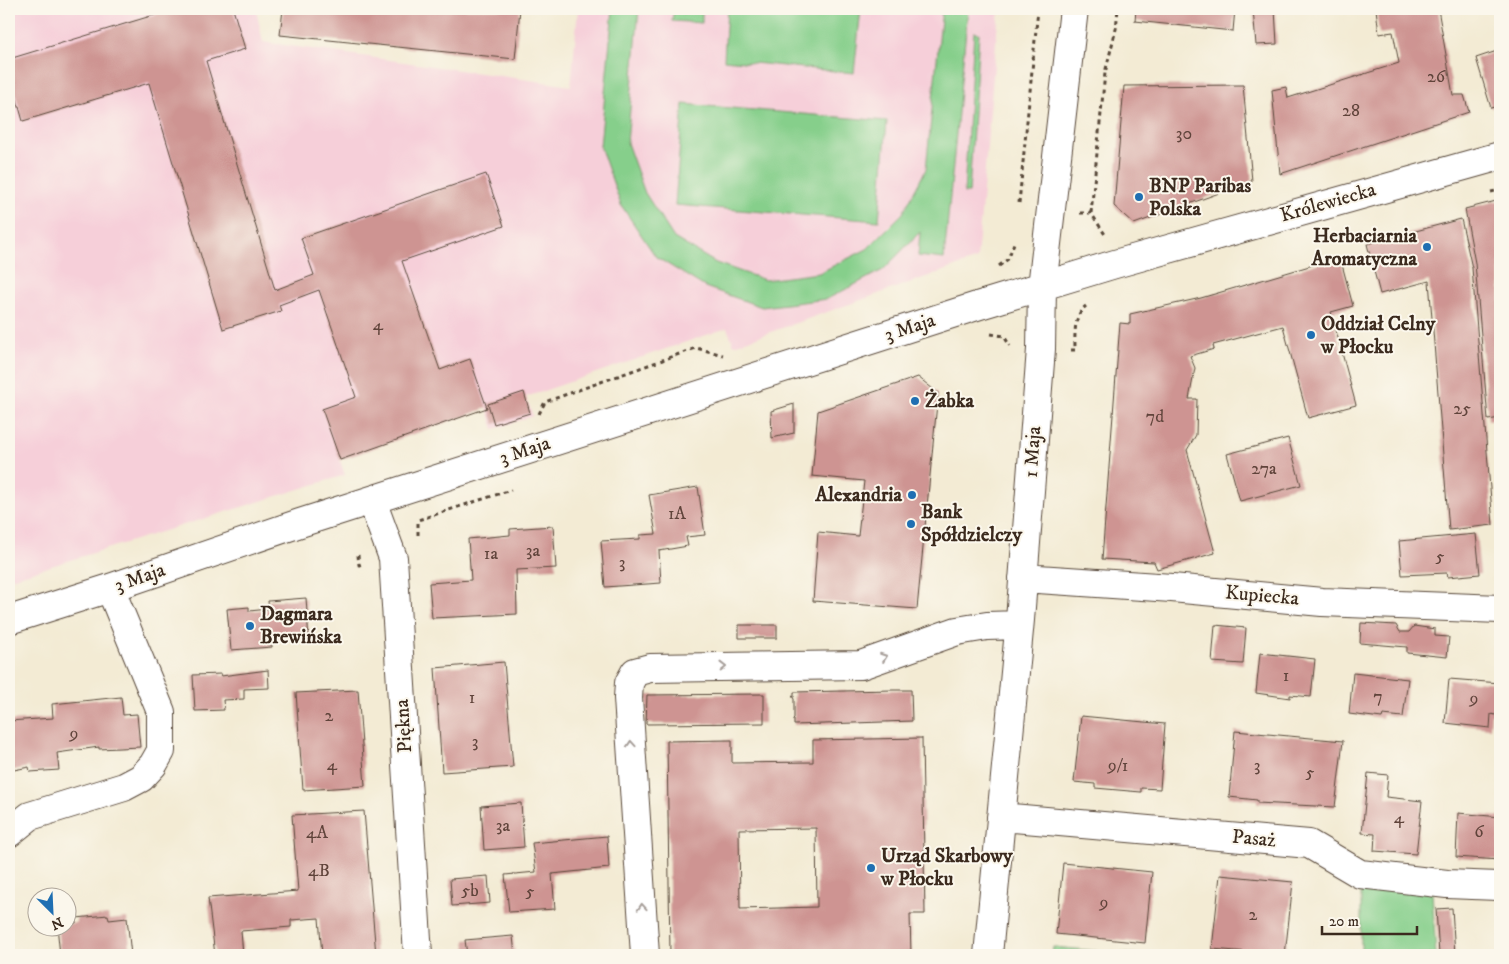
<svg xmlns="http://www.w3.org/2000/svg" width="1509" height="964" viewBox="0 0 1509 964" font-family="'IM FELL DW Pica',serif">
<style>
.built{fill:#f6cfd9}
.green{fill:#86cf8b;stroke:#607c54}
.building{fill:#ce9492;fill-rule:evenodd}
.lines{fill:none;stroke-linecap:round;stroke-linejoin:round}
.minor-casing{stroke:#574739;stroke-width:30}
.path{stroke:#574739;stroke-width:3;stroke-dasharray:4 4;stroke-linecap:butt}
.minor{stroke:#fff;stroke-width:28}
.oneway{stroke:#a79f9a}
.poi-dot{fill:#1f6fb2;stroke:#fbf7ec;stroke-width:2}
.labels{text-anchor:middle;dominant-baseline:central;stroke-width:4;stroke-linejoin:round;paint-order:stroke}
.number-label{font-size:18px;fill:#60443b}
.poi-label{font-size:20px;font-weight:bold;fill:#3b2a1e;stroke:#fbf7ec;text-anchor:start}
.street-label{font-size:20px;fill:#3b2a1e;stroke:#fbf7ec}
</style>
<rect width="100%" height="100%" fill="#fbf7ec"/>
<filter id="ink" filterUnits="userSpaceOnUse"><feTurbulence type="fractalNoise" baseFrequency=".02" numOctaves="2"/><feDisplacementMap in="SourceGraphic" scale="10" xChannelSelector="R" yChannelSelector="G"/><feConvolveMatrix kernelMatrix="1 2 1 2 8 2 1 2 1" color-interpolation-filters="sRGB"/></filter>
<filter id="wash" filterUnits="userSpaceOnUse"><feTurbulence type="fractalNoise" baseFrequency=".0096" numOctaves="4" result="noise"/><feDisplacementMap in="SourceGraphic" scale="20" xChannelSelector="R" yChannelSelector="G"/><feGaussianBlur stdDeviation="1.12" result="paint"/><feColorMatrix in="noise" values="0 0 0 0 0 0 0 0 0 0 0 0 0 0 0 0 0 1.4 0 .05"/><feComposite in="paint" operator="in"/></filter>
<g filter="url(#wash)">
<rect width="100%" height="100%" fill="#f3ebd4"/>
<path class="built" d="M9,9H256L263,42L571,86L578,9H999L977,259L734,345L727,328L526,397L533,416L494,429L487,408L340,460L345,475L9,579Z"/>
<path class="green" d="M613,9H639L627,143L645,193L674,238L716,263L765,280L819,273L867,249L903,213L926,169L942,9H968L944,259L918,256L920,232L883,270L827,299L762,307L705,287L656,257L621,205L600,146Z
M674,9H702V23L672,21Z
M727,9H861L854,73L724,60Z
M974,32L979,33L969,193H964Z
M683,104L887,121L879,221L675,205Z
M1361,884L1432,892L1436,955H1361Z
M1053,947L1144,955H1052Z"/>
<g id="blocks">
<path class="building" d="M174,9H233L245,49L206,61L275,290L314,275L301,238L486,174L504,226L402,261L440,370L470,359L487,408L340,460L322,409L356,397L319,290L279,305L281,311L223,329L149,83L23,121L9,72V59Z
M283,9H520L515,59L280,35Z
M1136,9H1235L1233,31L1135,21Z
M1253,9H1275L1277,44L1256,45Z
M1376,9H1438L1453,95H1464L1469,112L1280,174L1272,90L1286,87L1288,98L1399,63L1393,32L1379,34Z
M1500,50V105L1491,108L1476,58Z
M1243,85L1252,181L1134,224L1114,206L1124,86Z
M1500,200V418L1488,420L1475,263L1465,209Z
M1461,219L1472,268L1493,525L1449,530L1429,281L1380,294L1367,244Z
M1340,257L1353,306L1331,312L1356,405L1308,418L1283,326L1213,345L1214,349L1190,356L1195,368L1189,399H1197L1196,435L1187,450L1215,553L1157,569L1154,562L1102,559L1120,323L1130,324V314L1201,298Z
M918,377L938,393L917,609L813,601L818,532L858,536L864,481L812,476L818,411Z
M524,392L530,413L494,424L488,404Z
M794,404V433L772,438L771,411Z
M1288,438L1301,485L1240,501L1227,454Z
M698,487L705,535L686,537L688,546L659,551L661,583L605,587L601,541L640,539V535L656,534L649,495Z
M553,526L556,568L516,570L517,614L432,618L429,583L471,580L468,539L510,535V529Z
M1476,534L1480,574L1448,577L1447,573L1402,575L1399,541Z
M306,598L309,640L272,642V647L231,650L227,609L249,607V611L269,609L268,601Z
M1361,623L1396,625L1400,632H1409L1414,626L1435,629V636L1449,637L1447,657L1407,653V647L1360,643Z
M739,625H777V638H739Z
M1215,625L1246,628L1243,664L1212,662Z
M1260,653L1315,659L1311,697L1290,695V698L1256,693Z
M504,662L513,767L442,772L435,668Z
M268,670L269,688L244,689V699L223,700L224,710L195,711L193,675L221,674V676Z
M1353,673L1408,679L1403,717L1383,715L1382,718L1349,714Z
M1449,679L1500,683V716L1491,714L1490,728L1445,723Z
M358,690L365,786L303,790L296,693Z
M893,690H911L912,721L794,725V720H792L794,718V699L792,696L794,697V692Z
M764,694V723L646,724L647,695Z
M121,697L123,715L137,714L140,747L99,749V747L57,753L59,770L30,772L29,767L9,771V721L53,718L52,704Z
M1081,716L1165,724L1160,789L1141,788V792L1095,788V784L1074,782Z
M1235,731L1343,741L1335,807L1257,803V800L1229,797Z
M922,738L925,914H910L911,955H670L667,741L732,740V763L813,762V740ZM816,828L817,907L740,909L739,829Z
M1368,773L1388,775L1386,797L1422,801L1416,854L1374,851L1375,834L1362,833Z
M521,803L524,847L484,850L481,806Z
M364,811L376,955H322L319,918L291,920V927L241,931L243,955H215L208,898L298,891L292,815Z
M1458,813L1500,817L1499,860L1456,857Z
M607,836L609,868L552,874L555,909L509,912L505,875L536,872L532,843Z
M1063,863L1152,872L1145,943L1056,934Z
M1220,875L1293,882L1285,955L1212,949Z
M488,876L490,903L452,906L450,879Z
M1452,908L1455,955H1439L1436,909Z
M108,915L109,920L127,918L131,955H60L57,926H68V924L76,923V918Z
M513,936L515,955H467L465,940Z"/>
</g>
</g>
<g filter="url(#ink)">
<use href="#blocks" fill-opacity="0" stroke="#574739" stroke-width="1"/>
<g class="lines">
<g class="minor-casing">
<path id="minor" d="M372,501L393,558L418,955
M1023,578L1172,588L1322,602L1500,609
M9,620L110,588L300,523L980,305L1115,264L1500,156
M1001,817L1309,844L1360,874L1447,884L1498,886
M9,833L30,816L124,787L141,778L153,765L161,751V712L110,588
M645,955L628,698L629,683L635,672L650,668L861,665L957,631L987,626L1019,625
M988,955L1020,620L1041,349L1042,287L1074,9"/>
</g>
<path class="path" d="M1491,192L1500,190
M1019,203L1038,9
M1080,213H1091L1106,236
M1091,213L1105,73L1116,29L1118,9
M999,266L1008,259L1014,243
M991,334L1004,336L1010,346
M1071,350H1075C1075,335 1073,316 1086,306
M539,414L545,402L696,348L723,355
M418,535V520L511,490
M358,555L359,565L362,564"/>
<use href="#minor" class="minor"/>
</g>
<defs><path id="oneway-chevron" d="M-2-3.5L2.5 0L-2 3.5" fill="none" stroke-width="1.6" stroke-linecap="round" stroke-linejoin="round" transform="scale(1.25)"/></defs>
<g class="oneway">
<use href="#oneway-chevron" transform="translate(884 657) rotate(-20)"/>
<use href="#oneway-chevron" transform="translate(723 667) rotate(-1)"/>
<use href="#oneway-chevron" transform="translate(631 744) rotate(-94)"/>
<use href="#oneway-chevron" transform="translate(642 907) rotate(-94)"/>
</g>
</g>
<g class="poi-dot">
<circle cx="1139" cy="197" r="5"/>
<circle cx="1427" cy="247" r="5"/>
<circle cx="1311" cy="335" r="5"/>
<circle cx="915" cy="401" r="5"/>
<circle cx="912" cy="495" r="5"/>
<circle cx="911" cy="524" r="5"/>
<circle cx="250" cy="626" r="5"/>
<circle cx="871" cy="868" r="5"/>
</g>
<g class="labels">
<g class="number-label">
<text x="1436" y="77">26</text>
<text x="1351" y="111">28</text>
<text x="1184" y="134">30</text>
<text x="378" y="325">4</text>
<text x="1462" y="409">25</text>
<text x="1155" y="417">7d</text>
<text x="1264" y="469">27a</text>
<text x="677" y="514">1A</text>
<text x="533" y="551">3a</text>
<text x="491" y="554">1a</text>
<text x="1440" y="557">5</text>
<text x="622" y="563">3</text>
<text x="1286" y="676">1</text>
<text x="1378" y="697">7</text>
<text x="472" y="698">1</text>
<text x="1474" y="699">9</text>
<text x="329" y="716">2</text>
<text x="74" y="734">9</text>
<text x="475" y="742">3</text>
<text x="332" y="765">4</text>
<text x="1118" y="766">9/1</text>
<text x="1257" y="766">3</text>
<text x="1310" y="773">5</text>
<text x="1399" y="818">4</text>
<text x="503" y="826">3a</text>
<text x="1479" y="832">6</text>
<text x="317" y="833">4A</text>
<text x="319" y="871">4B</text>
<text x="470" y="891">5b</text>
<text x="530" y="892">5</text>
<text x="1104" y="903">9</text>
<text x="1253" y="915">2</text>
</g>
<g class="poi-label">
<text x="1149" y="186">BNP Paribas<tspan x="1149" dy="23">Polska</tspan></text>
<text x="1417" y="236" text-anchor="end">Herbaciarnia<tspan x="1417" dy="23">Aromatyczna</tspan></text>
<text x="1321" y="324">Oddział Celny<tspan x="1321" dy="23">w Płocku</tspan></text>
<text x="925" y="401">Żabka</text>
<text x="902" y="495" text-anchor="end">Alexandria</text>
<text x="921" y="512">Bank<tspan x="921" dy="23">Spółdzielczy</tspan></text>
<text x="260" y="614">Dagmara<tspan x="260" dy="23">Brewińska</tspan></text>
<text x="881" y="856">Urząd Skarbowy<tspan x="881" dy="23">w Płocku</tspan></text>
</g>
<g class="street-label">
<text transform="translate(1328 203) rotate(-16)">Królewiecka</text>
<text transform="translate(910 328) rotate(-18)">3 Maja</text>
<text transform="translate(525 451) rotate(-18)">3 Maja</text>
<text transform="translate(1033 452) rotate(-86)">1 Maja</text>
<text transform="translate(140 578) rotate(-19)">3 Maja</text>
<text transform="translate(1262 596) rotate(5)">Kupiecka</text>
<text transform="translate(404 726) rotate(-94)">Piękna</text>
<text transform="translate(1254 839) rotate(5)">Pasaż</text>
</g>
</g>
<rect width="1509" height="964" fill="none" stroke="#fbf7ec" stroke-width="30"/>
<g transform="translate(52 912) rotate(156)"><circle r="24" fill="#fbf7ec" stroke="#aea59a"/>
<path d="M0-4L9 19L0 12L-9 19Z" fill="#1f6fb2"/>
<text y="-8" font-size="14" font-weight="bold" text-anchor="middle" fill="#3b2a1e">N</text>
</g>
<path d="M1322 926v8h95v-8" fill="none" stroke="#3b2a1e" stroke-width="2.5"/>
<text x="1329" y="926" font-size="15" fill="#3b2a1e" stroke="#fbf7ec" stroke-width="4" paint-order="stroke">20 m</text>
</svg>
